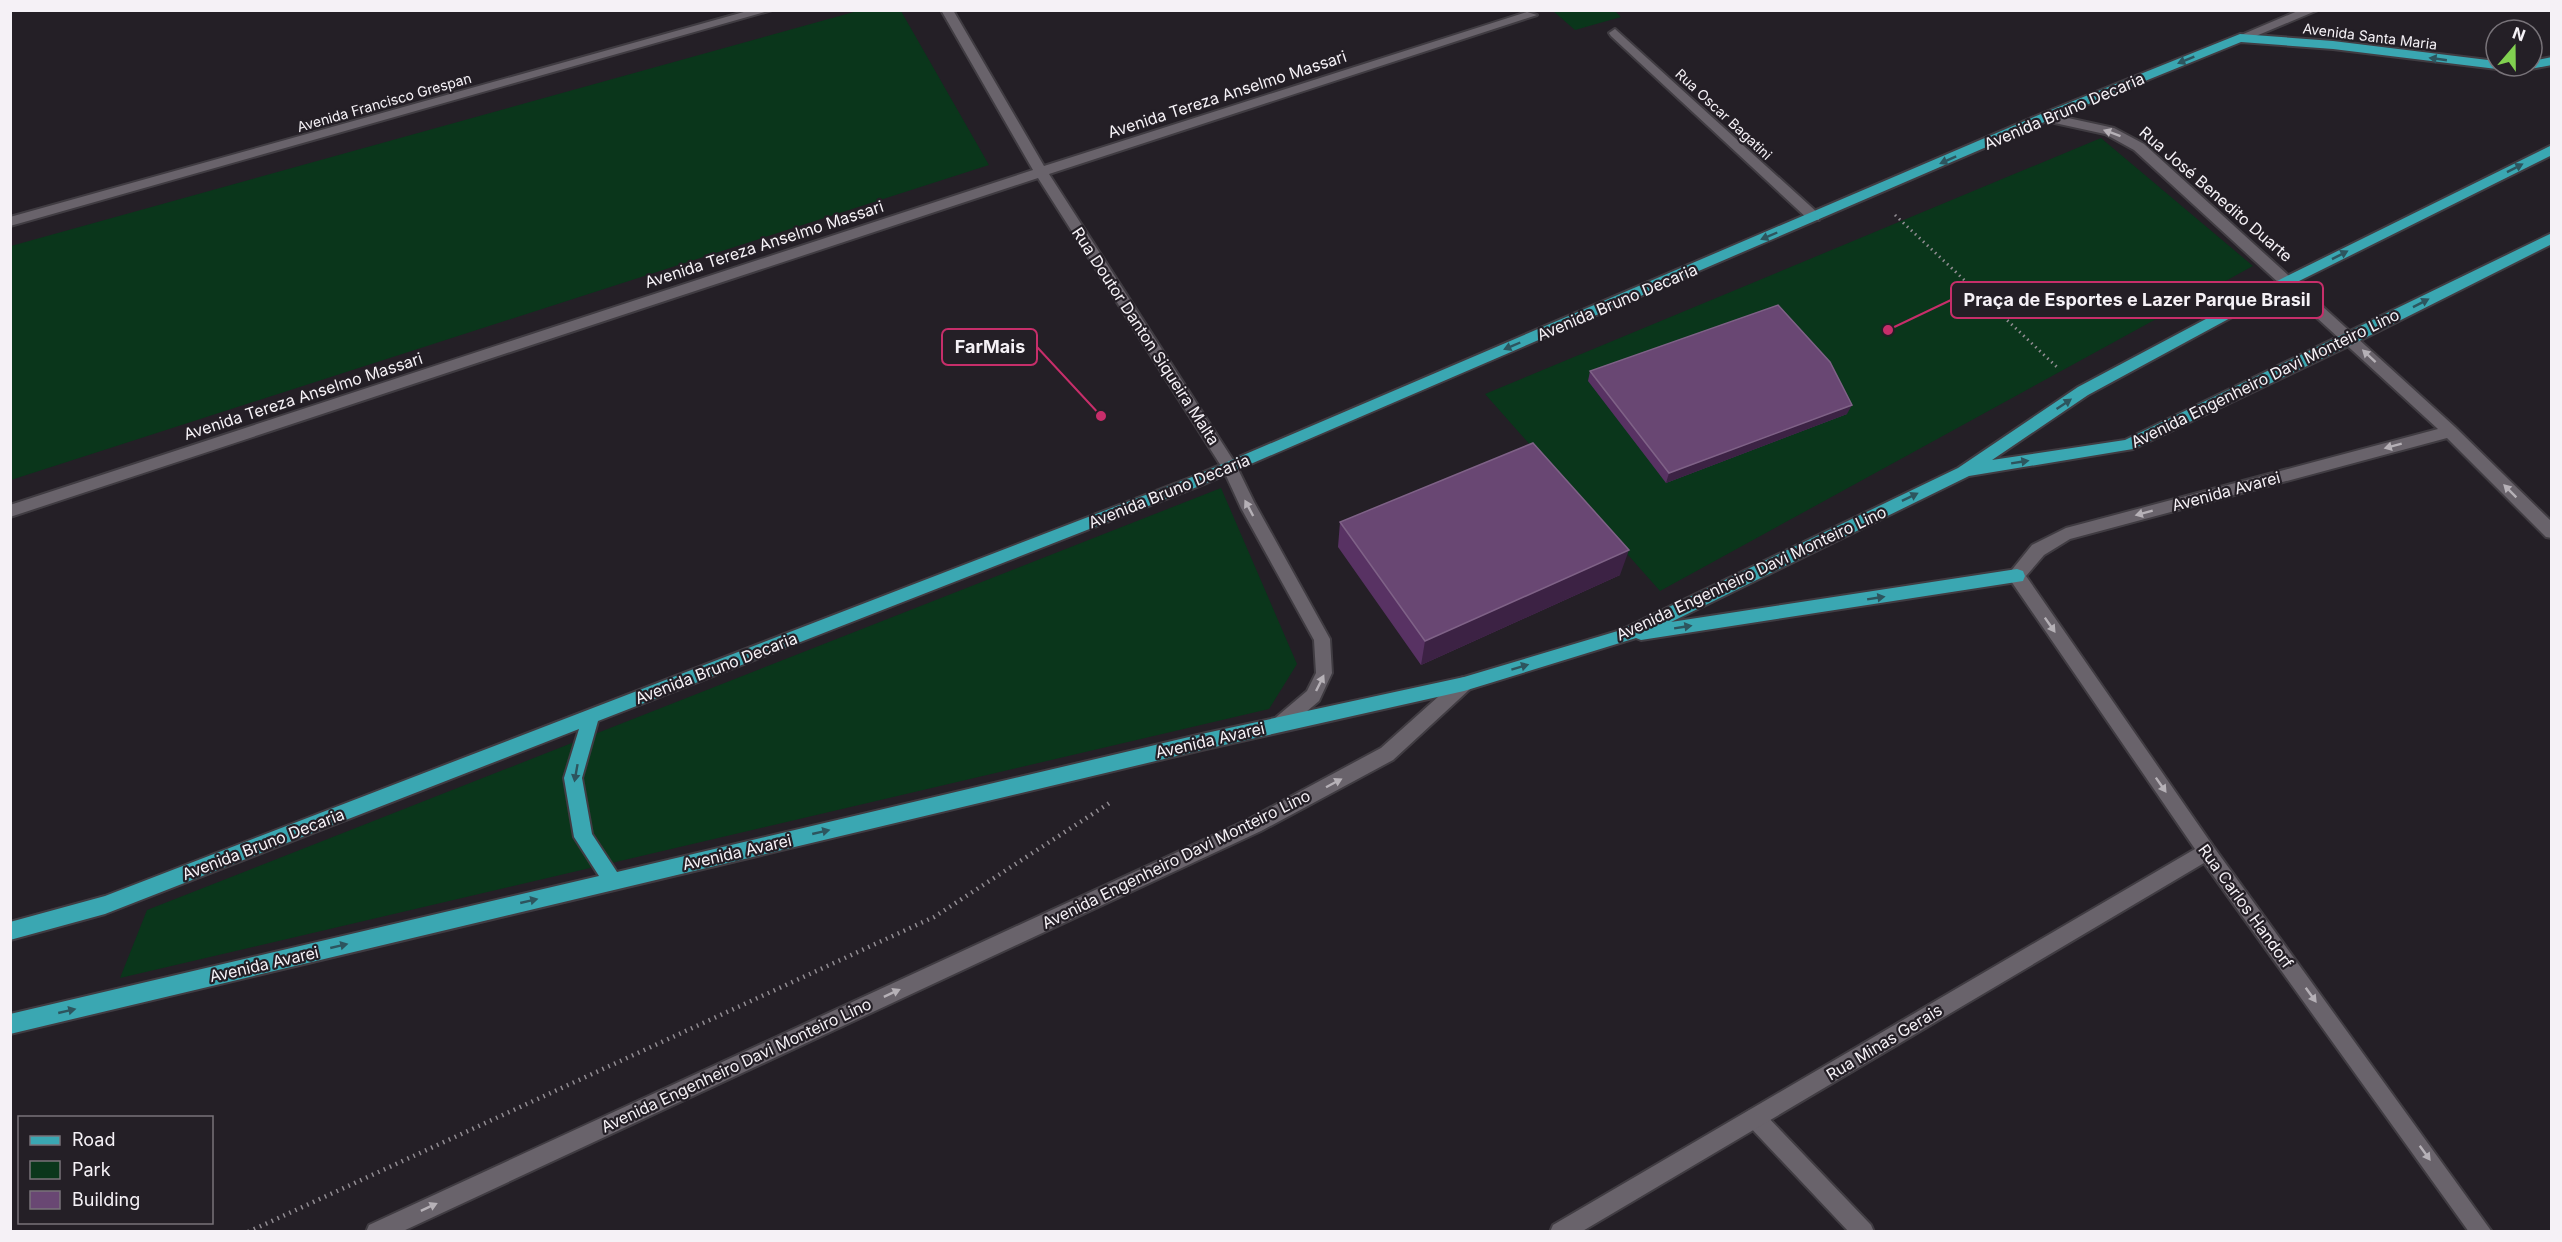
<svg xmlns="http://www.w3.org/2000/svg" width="2562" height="1242" viewBox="0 0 2562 1242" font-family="Inter,sans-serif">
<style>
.green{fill:#0a361b}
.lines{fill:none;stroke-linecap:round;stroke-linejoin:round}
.minor-casing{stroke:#403c42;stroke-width:4}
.tertiary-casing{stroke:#403c42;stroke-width:4}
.secondary-casing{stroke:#403c42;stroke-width:4}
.primary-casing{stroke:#403c42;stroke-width:4}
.path-far1{stroke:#928d93;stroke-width:3;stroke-dasharray:1.5 4;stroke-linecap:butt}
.path{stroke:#928d93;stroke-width:4.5;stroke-dasharray:1.5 5;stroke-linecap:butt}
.minor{fill:#69636b;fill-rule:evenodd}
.tertiary{fill:#69636b;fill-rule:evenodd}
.secondary{fill:#69636b;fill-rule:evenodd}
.primary{fill:#3aa7b2;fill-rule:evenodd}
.wall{fill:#583263}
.shaded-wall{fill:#3c2244}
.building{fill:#694773;stroke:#7f6287;stroke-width:1.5}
.oneway{fill:#2d555e}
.oneway2{fill:#b6b1b7}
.labels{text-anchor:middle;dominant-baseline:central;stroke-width:4.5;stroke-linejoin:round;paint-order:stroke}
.far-street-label{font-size:14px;fill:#f5f1f6;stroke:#241f26}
.street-label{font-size:16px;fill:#f5f1f6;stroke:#241f26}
.leader{fill:none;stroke:#c72e6a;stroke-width:2}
.callout-dot{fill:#c72e6a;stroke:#241f26;stroke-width:2}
.callout{fill:#241f26;stroke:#c72e6a;stroke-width:2}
.callout-label{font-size:18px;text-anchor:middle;font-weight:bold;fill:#f5f1f6}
</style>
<rect width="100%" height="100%" fill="#241f26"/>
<path class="green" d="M861,10L901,11L989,165L11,480V246Z
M1553,11H1615L1621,17L1575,30Z
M2101,138L2253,266L1660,591L1485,394Z
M1221,488L1297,664L1269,709L120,978L147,910Z"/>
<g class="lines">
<g class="minor-casing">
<path id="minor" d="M751,10H772L10,226V217Z
M941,10H953L1044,166L1527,12L1537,15L1049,174L1235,463L1254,502L1330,639L1332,673L1319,701L1286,729L1280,732L1274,729L1271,724L1274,719L1307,691L1316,673L1314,640L1241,508L1223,469L1038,178L10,517V505L1033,170Z
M2300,10H2318L2244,41L2240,42L2234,38Z
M1615,29L1819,214V220H1809L1611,36L1609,33Z
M1755,1108L1762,1111L1871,1225L1874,1232H1849L1748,1125L1745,1118L1748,1111Z"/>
</g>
<g class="tertiary-casing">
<path id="tertiary" d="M2045,113L2114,128L2144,144L2455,427L2552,522V538L2546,537L2447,438L2070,539L2044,555L2026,576L2213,846L2492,1232H2469L2204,863L1581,1232H1550L1553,1225L2195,849L2011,581L2009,576L2011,571L2032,545L2066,528L2438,429L2134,150L2105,134L2041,120L2039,117Z"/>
</g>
<g class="secondary-casing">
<path id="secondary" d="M1464,677L1470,679L1472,684L1470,689L1393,760L1261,831L401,1232H366L369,1225L1249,819L1381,748L1458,679Z"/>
</g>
<g class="primary-casing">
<path id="primary" d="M2240,34L2333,41L2496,61V66H2532V61L2552,57V65L2525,70H2505L2333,49L2241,42L2049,120L1202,485L598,721L582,778L592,834L617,872L1206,733L1464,677L1621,630L1958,468L2078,387L2283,278L2552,145V155L2293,284L2088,395L1992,460L2125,440L2552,233V244L2355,343L2133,449L1969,476L1671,622L2017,569L2023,571L2025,576L2023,581L1641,640L1636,638L1464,691L1206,749L10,1034V1014L599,876L574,837L564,778L579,729L105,914L10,940V922L105,896L1192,477L2041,114Z"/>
</g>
<path class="path-far1" d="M1895,215L2058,368"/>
<path class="path" d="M248,1232L934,917L1111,802"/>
<use href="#minor" class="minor"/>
<use href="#tertiary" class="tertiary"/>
<use href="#secondary" class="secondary"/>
<use href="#primary" class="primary"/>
</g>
<path class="wall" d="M1590,371L1847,414L1666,483L1588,381Z
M1340,522L1620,575L1421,665L1338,547Z"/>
<path class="shaded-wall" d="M1852,405L1847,414L1666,483L1669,473Z
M1629,550L1620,575L1421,665L1425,641Z"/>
<path class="building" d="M1778,305L1830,362L1852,405L1669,473L1590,371Z
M1533,443L1629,550L1425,641L1340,522Z"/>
<defs><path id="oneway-solid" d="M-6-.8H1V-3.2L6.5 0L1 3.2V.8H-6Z" transform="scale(1.5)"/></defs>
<g class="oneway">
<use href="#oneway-solid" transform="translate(2438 59) rotate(-172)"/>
<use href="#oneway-solid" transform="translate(2186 60) rotate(158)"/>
<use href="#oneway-solid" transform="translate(1948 160) rotate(156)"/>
<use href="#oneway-solid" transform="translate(2515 168) rotate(-27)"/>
<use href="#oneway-solid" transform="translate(1769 236) rotate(157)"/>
<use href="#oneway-solid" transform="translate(2340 255) rotate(-27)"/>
<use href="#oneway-solid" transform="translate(2421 303) rotate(-27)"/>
<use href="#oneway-solid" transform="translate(1512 346) rotate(157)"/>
<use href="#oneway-solid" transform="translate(2064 404) rotate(-34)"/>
<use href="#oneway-solid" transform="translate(2020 462) rotate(-9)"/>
<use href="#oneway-solid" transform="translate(1910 497) rotate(-26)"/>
<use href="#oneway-solid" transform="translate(1876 598) rotate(-9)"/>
<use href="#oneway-solid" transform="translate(1683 627) rotate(-9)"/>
<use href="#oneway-solid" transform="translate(1520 667) rotate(-17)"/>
<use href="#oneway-solid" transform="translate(576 773) rotate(100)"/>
<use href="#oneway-solid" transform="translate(821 832) rotate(-13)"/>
<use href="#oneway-solid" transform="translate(529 901) rotate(-13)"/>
<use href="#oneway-solid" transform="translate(339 946) rotate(-13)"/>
<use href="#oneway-solid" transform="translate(67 1011) rotate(-13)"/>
</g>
<g class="oneway2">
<use href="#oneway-solid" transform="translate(2112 133) rotate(-160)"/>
<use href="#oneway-solid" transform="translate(2369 356) rotate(-137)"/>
<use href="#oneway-solid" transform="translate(2393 446) rotate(165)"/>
<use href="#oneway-solid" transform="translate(2510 491) rotate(-135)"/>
<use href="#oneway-solid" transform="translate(1249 508) rotate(-118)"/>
<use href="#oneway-solid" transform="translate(2144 513) rotate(165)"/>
<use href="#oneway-solid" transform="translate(2050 625) rotate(55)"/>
<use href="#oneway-solid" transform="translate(1320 683) rotate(-64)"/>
<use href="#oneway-solid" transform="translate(1334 783) rotate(-28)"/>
<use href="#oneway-solid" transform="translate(2161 785) rotate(55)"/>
<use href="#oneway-solid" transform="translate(892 993) rotate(-25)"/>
<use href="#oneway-solid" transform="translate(2311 995) rotate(54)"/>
<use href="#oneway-solid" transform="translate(2425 1153) rotate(54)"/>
<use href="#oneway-solid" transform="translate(429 1207) rotate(-25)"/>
</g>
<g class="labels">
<g class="far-street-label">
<text transform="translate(2370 36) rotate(7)">Avenida Santa Maria</text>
<text transform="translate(384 102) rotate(-16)">Avenida Francisco Grespan</text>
<text transform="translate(1724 114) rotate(43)">Rua Oscar Bagatini</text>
</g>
<g class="street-label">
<text transform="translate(1227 94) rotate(-18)">Avenida Tereza Anselmo Massari</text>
<text transform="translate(2064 111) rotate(-23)">Avenida Bruno Decaria</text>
<text transform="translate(2216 194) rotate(41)">Rua José Benedito Duarte</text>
<text transform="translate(764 244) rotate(-18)">Avenida Tereza Anselmo Massari</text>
<text transform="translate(1617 302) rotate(-23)">Avenida Bruno Decaria</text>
<text transform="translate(1146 336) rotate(57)">Rua Doutor Danton Siqueira Malta</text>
<text transform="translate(2265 378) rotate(-26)">Avenida Engenheiro Davi Monteiro Lino</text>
<text transform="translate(303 396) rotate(-18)">Avenida Tereza Anselmo Massari</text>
<text transform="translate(1169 491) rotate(-22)">Avenida Bruno Decaria</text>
<text transform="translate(2226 491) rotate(-15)">Avenida Avarei</text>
<text transform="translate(1751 573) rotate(-25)">Avenida Engenheiro Davi Monteiro Lino</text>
<text transform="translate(716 668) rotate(-21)">Avenida Bruno Decaria</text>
<text transform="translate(1210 740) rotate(-13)">Avenida Avarei</text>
<text transform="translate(263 844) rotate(-21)">Avenida Bruno Decaria</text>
<text transform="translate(737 852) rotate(-13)">Avenida Avarei</text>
<text transform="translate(1176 859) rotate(-26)">Avenida Engenheiro Davi Monteiro Lino</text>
<text transform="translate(2246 906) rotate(54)">Rua Carlos Handorf</text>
<text transform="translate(264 964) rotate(-13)">Avenida Avarei</text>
<text transform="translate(1884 1042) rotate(-31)">Rua Minas Gerais</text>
<text transform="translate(736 1065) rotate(-25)">Avenida Engenheiro Davi Monteiro Lino</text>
</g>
</g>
<path class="leader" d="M1888 330L1951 300M1101 416L1037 347"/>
<g class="callout-dot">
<circle cx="1888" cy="330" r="6"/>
<circle cx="1101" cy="416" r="6"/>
</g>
<g class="callout">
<rect x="1951" y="282" width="372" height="36" rx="6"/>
<rect x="942" y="329" width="95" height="36" rx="6"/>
</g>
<g class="callout-label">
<text x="2137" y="306">Praça de Esportes e Lazer Parque Brasil</text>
<text x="990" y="353">FarMais</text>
</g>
<rect width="2562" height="1242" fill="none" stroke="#f5f1f6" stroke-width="24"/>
<rect x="18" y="1116" width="195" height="108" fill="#241f26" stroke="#787379" stroke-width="1.5"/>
<rect x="30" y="1136" width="30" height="9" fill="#3aa7b2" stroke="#787379" stroke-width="1.5"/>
<text x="72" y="1146" font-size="18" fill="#f5f1f6">Road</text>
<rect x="30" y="1161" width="30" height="18" fill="#0a361b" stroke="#787379" stroke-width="1.5"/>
<text x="72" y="1176" font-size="18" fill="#f5f1f6">Park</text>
<rect x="30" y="1191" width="30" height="18" fill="#694773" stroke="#787379" stroke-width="1.5"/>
<text x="72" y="1206" font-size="18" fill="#f5f1f6">Building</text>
<g transform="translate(2514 48) rotate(20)"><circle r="28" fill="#241f26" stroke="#787379" stroke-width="1.5"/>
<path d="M0-4.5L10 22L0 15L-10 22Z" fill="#81d050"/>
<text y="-9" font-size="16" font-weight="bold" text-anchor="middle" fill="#f5f1f6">N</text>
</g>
</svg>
